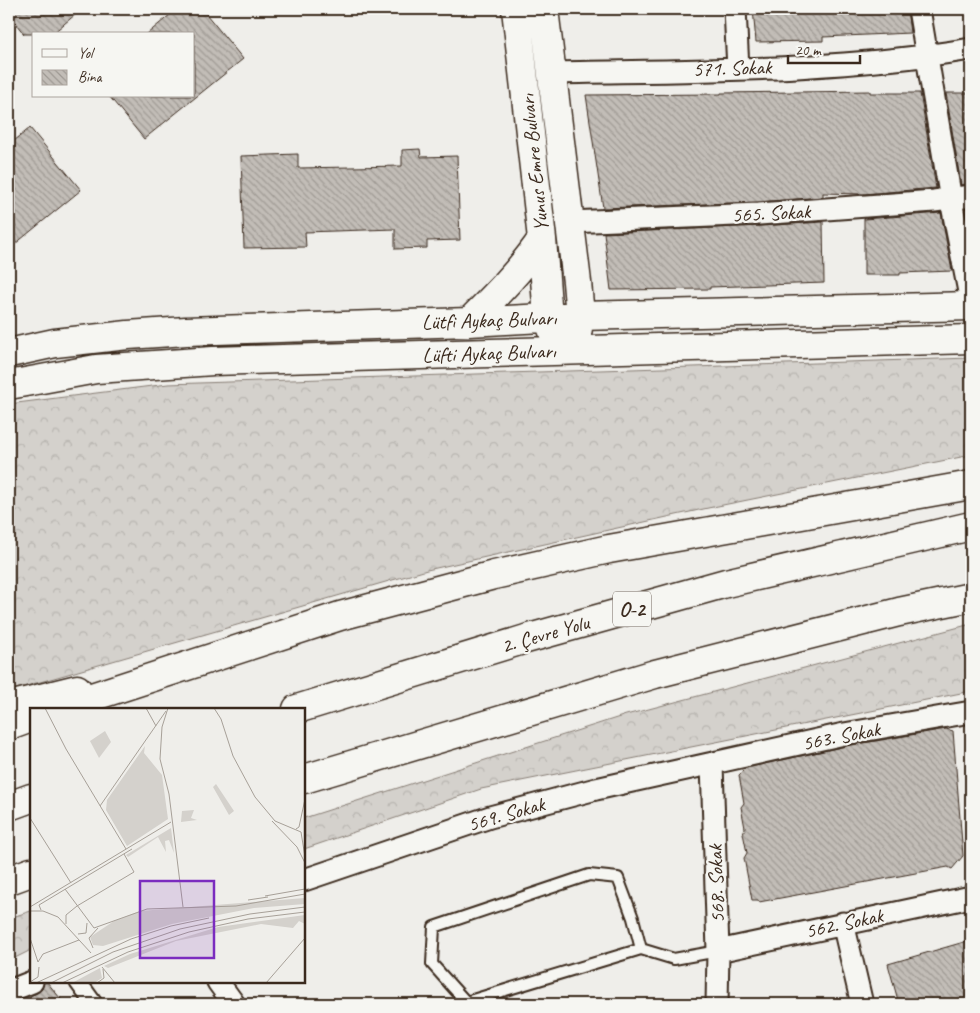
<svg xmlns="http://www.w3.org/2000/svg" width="980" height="1013" viewBox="0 0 980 1013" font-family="Caveat,sans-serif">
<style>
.forest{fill:url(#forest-crowns);stroke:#887e75}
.building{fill:url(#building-back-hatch);stroke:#3b2a1e}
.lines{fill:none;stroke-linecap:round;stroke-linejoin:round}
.service-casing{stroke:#3b2a1e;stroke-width:14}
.pedestrian-casing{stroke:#3b2a1e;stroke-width:20}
.minor-casing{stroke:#3b2a1e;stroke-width:25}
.primary-casing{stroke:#3b2a1e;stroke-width:31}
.motorway-casing{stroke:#3b2a1e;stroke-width:31}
.service{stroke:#f6f6f2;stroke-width:10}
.pedestrian{stroke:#f6f6f2;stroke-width:16}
.minor{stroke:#f6f6f2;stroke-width:21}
.primary{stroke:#f6f6f2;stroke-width:28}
.motorway{stroke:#f6f6f2;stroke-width:28}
.labels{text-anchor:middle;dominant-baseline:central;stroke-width:4.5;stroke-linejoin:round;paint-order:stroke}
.shield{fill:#f6f6f2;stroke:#73675e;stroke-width:1}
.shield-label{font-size:20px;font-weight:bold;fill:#3b2a1e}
.street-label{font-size:21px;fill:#3b2a1e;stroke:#f6f6f2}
.inset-road{fill:none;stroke:#a7a098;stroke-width:1}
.view{fill:#7b2cbf;fill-opacity:0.15;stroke:#7b2cbf;stroke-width:2.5}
.inset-edge{fill:none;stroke:#3b2a1e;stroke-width:2.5}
</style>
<defs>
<pattern id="forest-crowns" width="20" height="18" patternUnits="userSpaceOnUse" patternTransform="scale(1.25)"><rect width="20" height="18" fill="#d4d1cc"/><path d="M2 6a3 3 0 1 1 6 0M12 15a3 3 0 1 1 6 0" fill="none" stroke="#b7b4af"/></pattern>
<pattern id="building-back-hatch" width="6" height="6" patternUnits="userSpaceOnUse" patternTransform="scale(1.25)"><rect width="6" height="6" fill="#c2bdb7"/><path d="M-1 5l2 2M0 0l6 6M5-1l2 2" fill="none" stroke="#9f9a94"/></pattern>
</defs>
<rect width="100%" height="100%" fill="#efeeea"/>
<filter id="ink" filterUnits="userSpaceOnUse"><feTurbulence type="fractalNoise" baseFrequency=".02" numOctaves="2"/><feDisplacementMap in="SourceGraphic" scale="10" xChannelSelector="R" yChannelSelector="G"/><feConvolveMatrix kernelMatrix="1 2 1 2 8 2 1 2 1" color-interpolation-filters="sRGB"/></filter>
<g filter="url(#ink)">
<path class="forest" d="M971,358V455L708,508L427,570L9,691V404L168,384Z
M971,624V691L481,789L304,849V818L626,715Z
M31,911V950L9,961V918Z"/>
<path class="building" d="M9,9H82L52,34H24L9,15Z
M177,9H202L243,59L144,139L109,96H194V34H147Z
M753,9H907L910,33L823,37V41L756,42Z
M870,91V93H920L936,188L863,194L823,193V197L758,202L603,208L586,95L721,94V93Z
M946,93H971V184L961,185Z
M30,128L81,190L9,249V145Z
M420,149L421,157L457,156L460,240L427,241V248L395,249V229L305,232L306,247L244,248L241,156L298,154V168L402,166V150Z
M941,213L952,271L900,273V275H864V219Z
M823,222L824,283L710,287V289L611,290L604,233L760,226Z
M946,729L953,731L963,856L952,869L948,867L759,902L758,900H752L744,858L747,853L743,833L745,828L741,807L744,803L739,775L746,768L846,746Z
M971,940V1004H899L888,964Z
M44,982H47L65,1004H9L37,993L42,989Z"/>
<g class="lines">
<g class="service-casing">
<path id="service" d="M466,1002L641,949
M466,1004V1002L432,964L434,927L589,875L618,878L633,918L641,949L674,959L718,951"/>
</g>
<g class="pedestrian-casing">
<path id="pedestrian" d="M78,982L94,1004"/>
</g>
<g class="minor-casing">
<path id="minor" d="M735,9L738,69
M919,9L951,200L971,302
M551,73C691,70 833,72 971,49
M569,222L759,214L934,201L971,196
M712,764L718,951L717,1004
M304,880L490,817L596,789L844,734L971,712
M843,923L862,1004
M718,951L971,897
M218,982L234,1004
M9,991L32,982"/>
</g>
<g class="primary-casing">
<path id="primary" d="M516,9L542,239L548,318L554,334
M544,9L577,282L580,316L577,334
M469,322C495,296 521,270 542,239
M9,353L55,343L128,335L186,331L469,322L580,316L971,306
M9,385L96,369L213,361L971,339"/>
</g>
<g class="motorway-casing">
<path id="motorway" d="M9,706L77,689
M55,709L340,616L494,575L609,549L971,485
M297,709L526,639L726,583L971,526
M9,726L31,718
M304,779L655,674L899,612L971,597
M9,806L31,798
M9,880L31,872"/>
</g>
<use href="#service" class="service"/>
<use href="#pedestrian" class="pedestrian"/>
<use href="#minor" class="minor"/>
<use href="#primary" class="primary"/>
<use href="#motorway" class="motorway"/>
</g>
</g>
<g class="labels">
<rect class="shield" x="613" y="591.5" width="38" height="35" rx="4"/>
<g class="shield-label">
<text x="632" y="609">O-2</text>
</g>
<g class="street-label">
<text transform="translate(732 68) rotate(-2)">571. Sokak</text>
<text transform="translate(534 163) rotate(-96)">Yunus Emre Bulvarı</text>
<text transform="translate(771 213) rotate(-3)">565. Sokak</text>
<text transform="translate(489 320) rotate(-2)">Lütfi Aykaç Bulvarı</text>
<text transform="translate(489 353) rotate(-2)">Lüfti Aykaç Bulvarı</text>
<text transform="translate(545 634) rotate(-16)">2. Çevre Yolu</text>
<text transform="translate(841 736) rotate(-11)">563. Sokak</text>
<text transform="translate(506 814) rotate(-16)">569. Sokak</text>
<text transform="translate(716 884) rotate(-92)">568. Sokak</text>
<text transform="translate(844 923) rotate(-12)">562. Sokak</text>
</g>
</g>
<g transform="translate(30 708)">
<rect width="275" height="275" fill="#efeeea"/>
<path d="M115,38L114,45L132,67L138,111L97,138L76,102L77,92ZM186,76L204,103L199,107L183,79ZM164,102L161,110L167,112L151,114L152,103Z" fill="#d4d1cc"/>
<path d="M141,120L144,145L139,132L135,133L136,144L128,129L98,149L96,147ZM275,190V196L224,200L142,216L73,238L63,237L60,229L84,213L110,203ZM275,207V216L269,213L263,220L231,216L146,233L78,260L74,258L100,246L188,219ZM70,260L72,270L64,275H42Z" fill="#d4d1cc"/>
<path d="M75,23L81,34L69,50L60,33Z" fill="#d4d1cc"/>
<path class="inset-road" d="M15,0L36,41L96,141M116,0L126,18M138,0L132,19L130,51L139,86L153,199M184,0L191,11L203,48L225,89L245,113L271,124L275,149M70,98L136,3M0,110L41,175M242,113L267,139L275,155M266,121L269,119L275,91M35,181L64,220L117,201L206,198L275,186M235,188L275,181M218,192L238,189M47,198L104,164L94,146M0,199L141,114M11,202L9,197L102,141M0,203H13L28,209L61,245M36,216V207L47,198M48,226L56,225L57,215M0,230L8,254M63,240L59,230L68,220M8,254L13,246L49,232M72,259L85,275M0,274L8,269L9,259M6,275L101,231L141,218L179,210M21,275L83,244L150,221L220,206L275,199M32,275L98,244L159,224L218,211L275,204M67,275L74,270L73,261M236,275L275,230"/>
<path class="view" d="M110,173H184V250H110Z"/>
<rect width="275" height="275" class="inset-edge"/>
</g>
<rect width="980" height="1013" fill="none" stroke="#f6f6f2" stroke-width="30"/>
<rect x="15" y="15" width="950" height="983" fill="none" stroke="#3b2a1e" stroke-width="2" filter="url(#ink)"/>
<rect x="32" y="32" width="162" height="65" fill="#f6f6f2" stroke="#aba49d"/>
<rect x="42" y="49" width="25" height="8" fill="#f6f6f2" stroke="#aba49d"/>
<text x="78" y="58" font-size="15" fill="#3b2a1e">Yol</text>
<rect x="42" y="70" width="25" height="15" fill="url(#building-back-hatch)" stroke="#aba49d"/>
<text x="78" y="82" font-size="15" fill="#3b2a1e">Bina</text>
<path d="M788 55v8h72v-8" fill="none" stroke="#3b2a1e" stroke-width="2.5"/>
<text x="795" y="55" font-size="15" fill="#3b2a1e" stroke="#f6f6f2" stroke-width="4" paint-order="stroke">20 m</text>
</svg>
